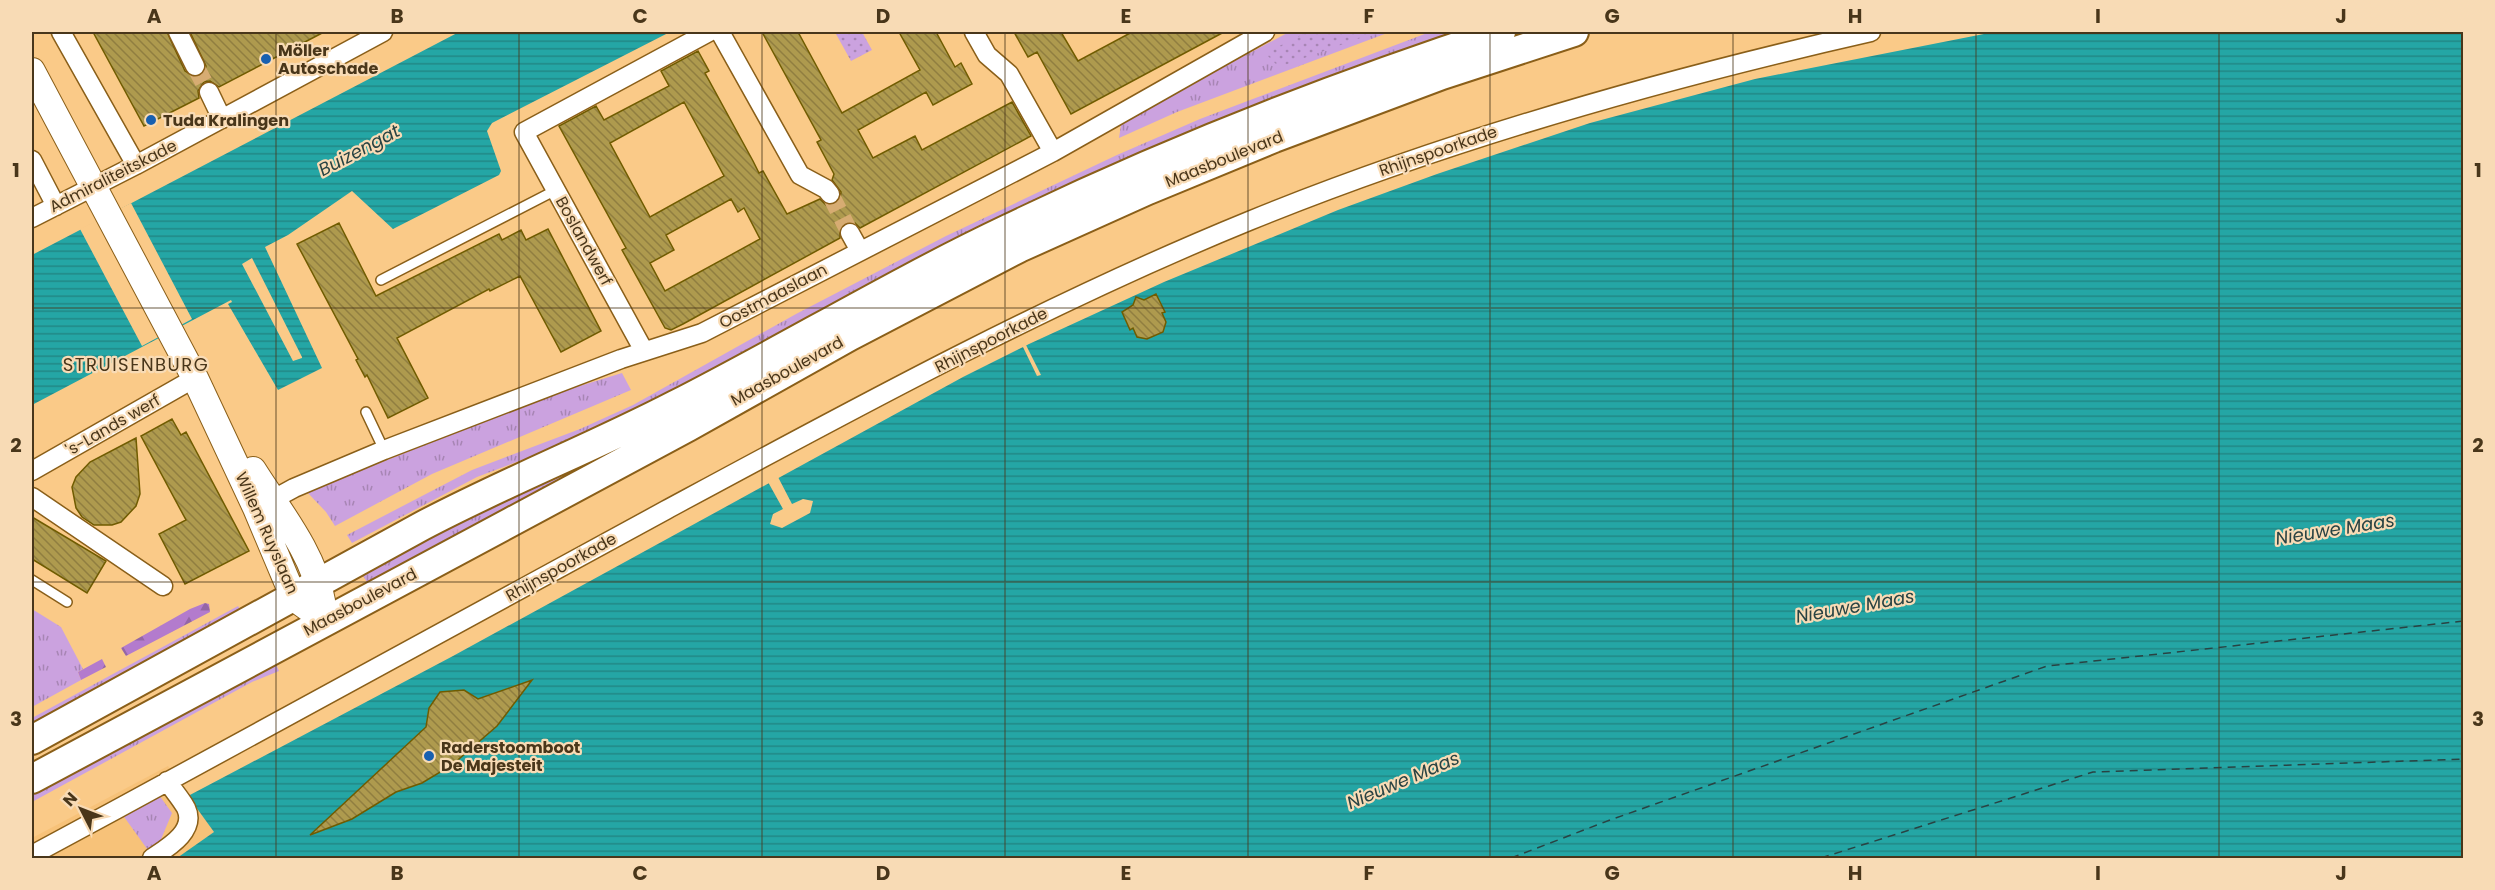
<svg xmlns="http://www.w3.org/2000/svg" width="2495" height="890" viewBox="0 0 2495 890" font-family="Poppins,sans-serif">
<style>
.built{fill:#f7c279}
.grass{fill:url(#grass-tufts)}
.forest{fill:url(#forest-firs)}
.park{fill:url(#park-dots)}
.water{fill:url(#water-rules);fill-rule:evenodd}
.pier{fill:#faca88}
.lines{fill:none;stroke-linecap:round;stroke-linejoin:round}
.ferry{stroke:#294343;stroke-width:1.5;stroke-dasharray:8 6;stroke-linecap:butt}
.building{fill:url(#building-back-hatch);stroke:#705c00;stroke-width:1.5;fill-rule:evenodd}
.street-tunnel{stroke:#d7ac72;stroke-width:18;stroke-dasharray:18 9;stroke-linecap:butt}
.lane-casing{stroke:#8a5f19;stroke-width:12}
.street-casing{stroke:#8a5f19;stroke-width:21}
.secondary-casing{stroke:#8a5f19;stroke-width:28}
.primary-casing{stroke:#8a5f19;stroke-width:32}
.lane{stroke:#fff;stroke-width:9}
.street{stroke:#fff;stroke-width:18}
.secondary{stroke:#fff;stroke-width:26}
.primary{stroke:#fff;stroke-width:28}
.grid{fill:none;stroke:#49361a;stroke-width:1.5;stroke-opacity:0.55}
.poi-dot{fill:#1860b0;stroke:#f8dbb5;stroke-width:2}
.labels{text-anchor:middle;dominant-baseline:central;stroke-width:4.5;stroke-linejoin:round;paint-order:stroke}
.poi-label{font-size:16px;font-weight:bold;fill:#49361a;stroke:#f8dbb5;text-anchor:start}
.street-label{font-size:16px;fill:#49361a;stroke:#f8dbb5}
.water-label{font-size:18px;font-style:italic;fill:#294343;stroke:#f8dbb5}
.neighbourhood-label{font-size:18px;letter-spacing:1.5px;fill:#49361a;stroke:#f8dbb5}
.neatline{fill:none;stroke:#49361a;stroke-width:2}
.grid-label{font-size:20px;text-anchor:middle;font-weight:bold;fill:#49361a}
</style>
<defs>
<pattern id="grass-tufts" width="24" height="20" patternUnits="userSpaceOnUse" patternTransform="scale(1.5)"><rect width="24" height="20" fill="#cba2df"/><path d="M3 7l-1-3M5 7V3M7 7l1-3M15 17l-1-3M17 17v-4M19 17l1-3" fill="none" stroke="#a785b4"/></pattern>
<pattern id="forest-firs" width="22" height="20" patternUnits="userSpaceOnUse" patternTransform="scale(1.5)"><rect width="22" height="20" fill="#b37bcd"/><path d="M5 1l3.5 6h-7zM16 11l3.5 6h-7z" fill="#9466a6"/></pattern>
<pattern id="park-dots" width="8" height="8" patternUnits="userSpaceOnUse" patternTransform="scale(1.5)"><rect width="8" height="8" fill="#cba2df"/><path d="M2 2h.1M6 6h.1" fill="none" stroke="#a785b4" stroke-width="1.8" stroke-linecap="round"/></pattern>
<pattern id="water-rules" width="6" height="5" patternUnits="userSpaceOnUse" patternTransform="scale(1.5)"><rect width="6" height="5" fill="#24a6a5"/><path d="M0 2.5h6" fill="none" stroke="#218886"/></pattern>
<pattern id="building-back-hatch" width="6" height="6" patternUnits="userSpaceOnUse" patternTransform="scale(1.5)"><rect width="6" height="6" fill="#ae9a4e"/><path d="M-1 5l2 2M0 0l6 6M5-1l2 2" fill="none" stroke="#907e40"/></pattern>
</defs>
<rect width="100%" height="100%" fill="#faca88"/>
<path class="built" d="M168,766L214,832L178,858H32V838Z"/>
<path class="grass" d="M1289,32H1390L1177,112L1119,138L1121,125L1130,117Z
M1430,32H1463L731,363L564,444L477,477L352,543L347,535L472,470L580,429L633,405L796,314L946,236L1117,155L1200,119Z
M622,373L631,390L432,474L335,526L326,512L307,492L547,396Z
M559,476L562,479L368,584L362,574L495,504Z
M238,606L243,614L32,728V718Z
M32,609L61,627L83,669L78,672L81,680L32,707Z
M274,660L279,671L252,682L32,802V792Z
M159,795L172,813L157,849L150,853L122,814Z"/>
<path class="forest" d="M205,603L209,604L210,612L126,656L121,648L190,609Z
M102,659L106,667L81,680L78,672Z"/>
<path class="park" d="M841,32H862L872,50L851,61L836,34Z
M1308,32H1377L1279,67L1265,53Z"/>
<path class="water" d="M459,32H670L492,123L487,131L501,171L499,175L393,229L352,191L288,235L265,247L322,368L278,390L228,304L232,302L231,300L32,405V255ZM252,258L302,357V358L293,361L242,264Z
M1994,32H2463V858H177L214,832L188,796L453,656L963,377L1029,344L1164,282L1338,210L1437,174L1590,123L1755,79Z"/>
<path class="pier" d="M131,203L192,319L142,346L80,229Z
M1025,343L1041,375L1037,376L1022,345Z
M778,477L792,504L803,499L813,501L810,513L782,528L770,524L773,514L783,509L768,482Z"/>
<g class="lines">
<path class="ferry" d="M1511,858L1610,820L2047,666L2464,621
M1821,858L2093,772L2464,759"/>
</g>
<path class="building" d="M93,32H167L185,71L195,77L204,73L206,66L190,32H324L219,87L210,81L204,82L198,91L199,98L144,126Z
M762,32H798L842,113L920,70L899,32H936L955,67L961,63L972,84L933,105L926,92L858,130L873,158L915,136L922,150L1012,102L1031,136L860,228L855,223H845L840,228V238L683,324L671,330L665,328L622,250L626,248L559,126L596,106L604,120L669,86L661,71L698,51L709,71L705,73L753,161L759,173L763,171L787,214L820,199L826,205L837,203L840,199L841,192L832,180L834,174L817,142L821,140ZM684,102L724,176L650,217L610,143ZM731,199L738,212L744,208L760,239L665,291L650,263L674,250L666,235Z
M1014,32H1061L1078,61L1132,32H1224L1071,114L1037,52L1028,57Z
M339,223L376,296L499,234L502,240L521,230L526,240L548,229L601,331L561,352L520,276L490,291L489,289L397,338L428,398L388,418L367,375L365,377L356,360L358,359L297,244Z
M1156,294L1165,312L1162,313L1166,322L1163,332L1147,339L1137,337L1133,328L1130,330L1122,312L1133,305L1136,297L1144,300Z
M172,419L181,435L186,432L249,551L185,584L159,534L186,520L141,436Z
M136,438L140,494L136,506L121,522L112,525H94L82,517L76,508L72,487L76,477L90,462Z
M32,517L106,561L87,593L32,559Z
M532,680L497,726L452,765L422,783L396,792L352,819L310,835L426,727L429,708L440,692L464,690L478,699Z"/>
<g class="lines">
<path class="street-tunnel" d="M195,66L209,92
M830,194L850,233"/>
<g class="lane-casing">
<path id="lane" d="M381,280L556,190
M366,412L384,450
M32,580L67,602"/>
</g>
<g class="street-casing">
<path id="street" d="M61,32L136,165
M178,32L195,66
M720,32L800,175L826,189L830,194
M974,32L987,55L1009,74L1053,152
M209,92L222,119
M32,160L56,206
M32,218L136,165L383,32
M850,233L860,251
M644,351L524,132L709,32
M32,471L195,378
M32,497L163,586
M263,505L294,488L384,450L621,359L702,333L1053,152L1265,32
M32,855C244,741 455,625 666,510C857,407 1048,303 1249,221C1450,139 1659,80 1871,32
M152,858C167,848 197,831 186,808C181,799 173,790 167,781"/>
</g>
<g class="secondary-casing">
<path id="secondary" d="M32,71L195,378L256,508L294,598L326,621
M253,470C278,510 314,553 322,601"/>
</g>
<g class="primary-casing">
<path id="primary" d="M32,740L422,526C505,482 592,448 675,405C787,348 894,283 1008,229C1167,152 1333,87 1501,32
M32,779L688,427L850,336L1019,248L1148,190L1274,138L1442,75L1574,32"/>
</g>
<use href="#lane" class="lane"/>
<use href="#street" class="street"/>
<use href="#secondary" class="secondary"/>
<use href="#primary" class="primary"/>
</g>
<path class="grid" d="M276,32V858M519,32V858M762,32V858M1005,32V858M1248,32V858M1490,32V858M1733,32V858M1976,32V858M2219,32V858M32,308H2464M32,582H2464"/>
<g class="poi-dot">
<circle cx="266" cy="59" r="6"/>
<circle cx="151" cy="120" r="6"/>
<circle cx="429" cy="756" r="6"/>
</g>
<g class="labels">
<g class="poi-label">
<text x="278" y="50">Möller<tspan x="278" dy="18">Autoschade</tspan></text>
<text x="163" y="120">Tuda Kralingen</text>
<text x="441" y="747">Raderstoomboot<tspan x="441" dy="18">De Majesteit</tspan></text>
</g>
<g class="street-label">
<text transform="translate(1438 151) rotate(-19)">Rhijnspoorkade</text>
<text transform="translate(1224 159) rotate(-22)">Maasboulevard</text>
<text transform="translate(113 176) rotate(-27)">Admiraliteitskade</text>
<text transform="translate(584 241) rotate(61)">Boslandwerf</text>
<text transform="translate(773 296) rotate(-28)">Oostmaaslaan</text>
<text transform="translate(991 340) rotate(-27)">Rhijnspoorkade</text>
<text transform="translate(787 371) rotate(-29)">Maasboulevard</text>
<text transform="translate(113 425) rotate(-30)">'s-Lands werf</text>
<text transform="translate(267 533) rotate(66)">Willem Ruyslaan</text>
<text transform="translate(561 567) rotate(-29)">Rhijnspoorkade</text>
<text transform="translate(360 602) rotate(-28)">Maasboulevard</text>
</g>
<g class="water-label">
<text transform="translate(359 150) rotate(-28)">Buizengat</text>
<text transform="translate(2335 529) rotate(-9)">Nieuwe Maas</text>
<text transform="translate(1855 606) rotate(-10)">Nieuwe Maas</text>
<text transform="translate(1403 780) rotate(-23)">Nieuwe Maas</text>
</g>
<g class="neighbourhood-label">
<text x="136" y="364">STRUISENBURG</text>
</g>
</g>
<rect width="2495" height="890" fill="none" stroke="#f8dbb5" stroke-width="66"/>
<g transform="translate(81 809) rotate(312)" stroke="#f8dbb5" stroke-width="4.5" paint-order="stroke">
<path d="M0-4.5L10 22L0 15L-10 22Z" fill="#49361a"/>
<text y="-9" font-size="16" font-weight="bold" text-anchor="middle" fill="#49361a">N</text>
</g>
<rect x="33" y="33" width="2429" height="824" class="neatline"/>
<g class="grid-label">
<text x="154" y="23">A</text>
<text x="397" y="23">B</text>
<text x="640" y="23">C</text>
<text x="883" y="23">D</text>
<text x="1126" y="23">E</text>
<text x="1369" y="23">F</text>
<text x="1612" y="23">G</text>
<text x="1855" y="23">H</text>
<text x="2098" y="23">I</text>
<text x="2341" y="23">J</text>
<text x="16" y="177">1</text>
<text x="2478" y="177">1</text>
<text x="16" y="452">2</text>
<text x="2478" y="452">2</text>
<text x="16" y="726">3</text>
<text x="2478" y="726">3</text>
<text x="154" y="880">A</text>
<text x="397" y="880">B</text>
<text x="640" y="880">C</text>
<text x="883" y="880">D</text>
<text x="1126" y="880">E</text>
<text x="1369" y="880">F</text>
<text x="1612" y="880">G</text>
<text x="1855" y="880">H</text>
<text x="2098" y="880">I</text>
<text x="2341" y="880">J</text>
</g>
</svg>
